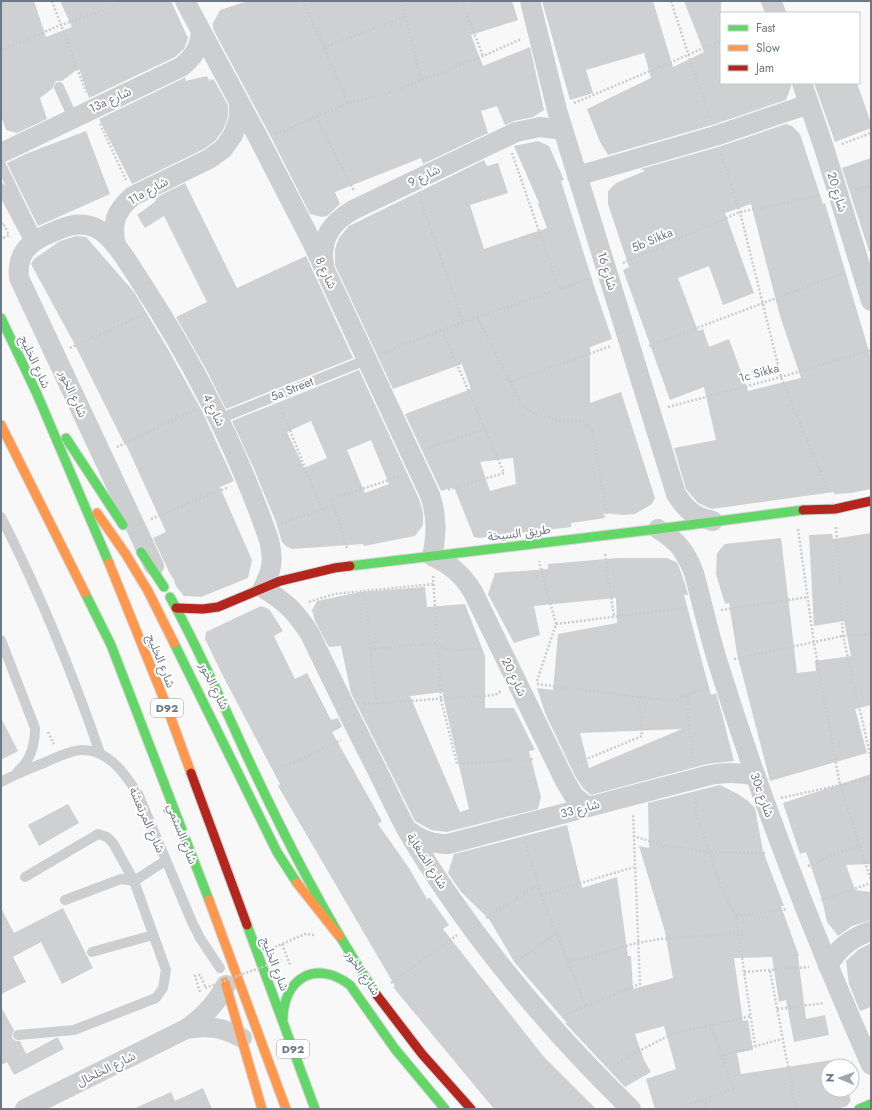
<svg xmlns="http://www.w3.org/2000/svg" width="872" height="1110" viewBox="0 0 872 1110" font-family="Jost,'Noto Sans Arabic',sans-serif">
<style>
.building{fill:#cfd0d1;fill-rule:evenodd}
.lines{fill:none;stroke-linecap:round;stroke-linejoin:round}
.fast-casing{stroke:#d4d5d6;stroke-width:11}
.slow-casing{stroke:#d4d5d6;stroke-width:11}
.jam-casing{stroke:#d4d5d6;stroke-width:11}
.path{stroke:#cacbcc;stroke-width:2.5;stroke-dasharray:2 2;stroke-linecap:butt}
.lane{stroke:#cdcecf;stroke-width:10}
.street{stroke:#cdcecf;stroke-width:20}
.fast{stroke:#63d668;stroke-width:9}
.slow{stroke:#ff974d;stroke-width:9}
.jam{stroke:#b3261e;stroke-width:9}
.path-bridge{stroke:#cacbcc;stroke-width:2.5;stroke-dasharray:2 2;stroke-linecap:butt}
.labels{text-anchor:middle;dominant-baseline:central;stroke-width:4;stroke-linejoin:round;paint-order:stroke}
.shield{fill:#fff;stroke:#98a0aa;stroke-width:1}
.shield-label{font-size:11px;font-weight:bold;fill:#6c7885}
.street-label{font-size:12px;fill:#6c7885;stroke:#fff}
</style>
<rect width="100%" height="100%" fill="#f8f8f8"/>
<path class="building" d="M1,1H34L46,37L72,27L60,1H171L188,38L184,49L175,57L89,98L79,68L62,81H56L54,84L53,88L40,98L47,119L17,133L6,130L1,116Z
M248,1H512L518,20L471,35L483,66L530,47L544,110L533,117L514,121L505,125L497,106L481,111L488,133L423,164L421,158L335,192L340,204L327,216L322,217L310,214L270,135L213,29V23L220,10Z
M542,1H653L673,67L704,52L684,1H721V83H791V87L786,100L712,125L608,155L600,142L587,109L651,78L644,53L586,70L593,93L570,100Z
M207,76L210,82V79L214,80L228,105V117L223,130L215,141L204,149L132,184L99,119L186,77L185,81Z
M814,83H857L871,123V128L835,142Z
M786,124L792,126L800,134L823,204L825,203L871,358V489L851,493L834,494V492L712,509L698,503L686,489L674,448L716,440L704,387L670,400L623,270L629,267L608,204V191L616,183L645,171L641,169L718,147ZM751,204L780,316L801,378L748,391L729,339L709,347L703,329L698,331L678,278L709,266L723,305L754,293L725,213Z
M86,131L110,194L38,226L7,163L28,153Z
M538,141L549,146L564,180L561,181L595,289L612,339L590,347V403L621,392L655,498L652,504L635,514L623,515L604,513L605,518L571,523V527L479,538L474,537L454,487L441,491L405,414L471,389L462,364L393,389L335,265V249L339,238L349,226L484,160L487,166L498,163L508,193L470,205L484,249L547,228L538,204L539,203L514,146ZM513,458L516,484L490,491L480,462Z
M871,158V251H869L842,168Z
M185,183L237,288L306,256L353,358L226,409L207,371L176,317L207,302L164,216L145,228L137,215L156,201L155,198Z
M76,236L86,237L134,292L169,351L203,413L234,481L220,487L252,560L248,578L201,597L188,596H184L176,586L174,580L169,572L153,538L166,532L125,442L124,443L74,343L31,264L34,259L60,241Z
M359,370L419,499L423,512V525L415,536L364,546L363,544L292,549L286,546L282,542L276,522L254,469L232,421ZM311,421L327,458L304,468L287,432ZM371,440L389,484L365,493L347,450Z
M871,533V705L855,709L867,753L770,781L737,654L729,603L725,604L716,574L717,553L725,544L781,538L797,673L816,671L815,661L851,656L844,621L814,626L809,535L832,534L833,539Z
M618,558H667L676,562L678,564L686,587L688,595H684L711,695L716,693L722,714L734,761L707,764L591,795L583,788L575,776L545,713L537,688L553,690L558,634L617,623L616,598L534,606L540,635L514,643L488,594L495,573L548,569V564ZM682,729L589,768L580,733Z
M425,587L427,607L465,604L485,656V708H514L535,750L529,751L541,797L538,809L447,832L431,830L415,821L351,693L341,646L329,647L315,621L312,610L317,601L360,592ZM443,692V696L469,809L460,812L410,696Z
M261,606L269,609L283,631L274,636L295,679L307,673L331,720L338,718L342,727L332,732L382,821L378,824L409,868L427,899L430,898L449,925L443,929L544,1057L596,1109H494L393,987L395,986L278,786L280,784L224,678L205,639L206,632Z
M1,718L18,751L1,760Z
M871,774V864L846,865L855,890L871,892V920L852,926L838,936L827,922L822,899L806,852L800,854L783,803Z
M720,785L738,794L748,801L755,808L763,851L784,906H781L799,956H798L806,1019L825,1015L829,1035L794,1042L786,1000L779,1002L772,957L734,958L743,1021L748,1020L753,1050L737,1053L741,1074L832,1060L833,1066H828V1090H847L851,1100L847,1106L836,1109H655L646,1079L676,1069L664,1026L635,1034L644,1060L651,1072L625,1087L565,1023H567L515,963L489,919L461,892L448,873L454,854L567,825L582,888L617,877L628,956H631L633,989L673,978L665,932L639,846L649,848L648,803Z
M68,804L79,823L39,846L28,825Z
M1,908L14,933L63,908L93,968L62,984L41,942L13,957L26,982L1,994Z
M871,943V1007L860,1011L849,984L846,961L858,950Z
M1,1007L14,1030L12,1035V1038L16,1041H20L26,1054L56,1038H58L64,1049L14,1075L7,1062L1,1065Z
M203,1088L212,1109H133L171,1092L175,1101Z"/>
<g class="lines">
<g class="fast-casing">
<path id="fast" d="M1,318L37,394L109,563
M66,438L123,525
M141,552L164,587
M350,566L658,529L803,510
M85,593L111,645L209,900
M170,597C198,647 221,700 245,752C284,836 325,917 376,994
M174,643L277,852L297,883
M247,925L315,1109
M283,1020C283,978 316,959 350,985L395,1049L445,1109
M859,1109L871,1104"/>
</g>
<g class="slow-casing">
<path id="slow" d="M1,425L85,593
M97,513L125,553L148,591L174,643
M109,563L165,702L191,773
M297,883L339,936
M209,900L286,1109
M225,982L262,1109"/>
</g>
<g class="jam-casing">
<path id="jam" d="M803,510L835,509L871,501
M176,608L203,609L218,607L280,581L334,568L350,566
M191,773L247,925
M376,994L422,1054L471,1109"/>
</g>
<path class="path" d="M52,1L86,92
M303,1L348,103
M401,1L422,80
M462,1L483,56
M671,1L709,118
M324,48L405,16
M1,50L61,25L118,5L117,1
M574,103L688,55L721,40
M316,117L354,191
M100,124L126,180
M276,134L348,103L383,95L483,56L521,39
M842,144L871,133
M512,153L559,289
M721,154L740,212L781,377L828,491
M856,190L871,185
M420,198L463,322
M1,224L3,223L9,235L2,239L1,237
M623,263L740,212L819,196
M477,317L522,405L532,413L564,422L582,421L592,429L607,515
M442,330L504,473L447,490
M649,346L843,273
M70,348L140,316
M383,353L463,322L591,278
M510,382L611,346
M668,407L781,377L871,350
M281,408L322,510
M117,447L195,410
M427,448L485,429
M151,519L229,487
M281,524L334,505
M836,527L843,636L871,759
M798,529L814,643L840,785L871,880
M347,548L332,499L401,476
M605,554L614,617
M433,576L441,699L457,764L534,759
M365,591L370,649L377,704
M309,602L334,594L434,584
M721,610L808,597
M556,624L685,608
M370,649L438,643L446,650L482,649
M734,659L843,636L871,634
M537,681L556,624L539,561
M537,684L673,701L707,688
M687,696L692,761
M364,704L495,695L501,691
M48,732L54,744
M577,763L642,736L639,696
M275,771L341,740
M695,798L696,811L722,891L736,916L755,1046
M781,798L871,778
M633,836L662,845L709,852L765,853
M525,842L541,895L586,1006
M808,866L859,844
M541,895L634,867
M821,900L871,883
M736,916L787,909
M486,918L538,885
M282,944L290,965
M275,947L305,934L314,935
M518,960L557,933
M568,962L637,943L660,939L738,933
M770,971L796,1109
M744,972L809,967
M391,983L457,935
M200,992L195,976L200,975L205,986
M777,1009L824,1003
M565,1015L640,984L633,814
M720,1056L782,1039
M614,1066L643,1049L672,1034L751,1016
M703,1100L707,1109
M675,1109L733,1089L711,1025"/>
<path class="lane" d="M59,87L73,118
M1,165L37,239
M1,188L31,244
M219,419L366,360
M1,517C40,593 72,672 100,753
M1,640L35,728C35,745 31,760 18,771
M1,782C15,774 31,768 46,762C57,757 69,751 81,750C109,749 126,775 139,796L192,922L200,938L220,968
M25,877L98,834L107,837L113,843L134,881L165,861
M92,952L153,935
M18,1035L74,1030L156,998L163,988L166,970L134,881L121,879L65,900"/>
<path class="street" d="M185,1L260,141L312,242L430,495C437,516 437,534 432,556C450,564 462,574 473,592L565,781L574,796L588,807
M530,1L557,110L676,494C687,511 693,516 713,521
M771,1L776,13
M802,83L825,151L871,301
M1,153L181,67C194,57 200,47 201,31
M577,176L715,136L809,104
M116,246C111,224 115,211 133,196L209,159L223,149L233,135L239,119V102
M324,265C320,238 331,223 353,210L516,132L540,127L563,130
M658,529C678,541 686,552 694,573C702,603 709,634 718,663C761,801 813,934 871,1065
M154,566L19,278C17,259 24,246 42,237C59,229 77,219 96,228C114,237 131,267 142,284C194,364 238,450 269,540C274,561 272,570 263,588C286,602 296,612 310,634C332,680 354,725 377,770C387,790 397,812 408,832C469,934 546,1026 631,1109
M409,831C421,840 432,844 448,844L710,775C726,772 740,772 756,776
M828,966C838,948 851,938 871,931
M186,1029C209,1025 222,1027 242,1038
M25,1109L186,1029C204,1017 216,1004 226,985"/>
<use href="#fast" class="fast"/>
<use href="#slow" class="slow"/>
<use href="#jam" class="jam"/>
<path class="path-bridge" d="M205,988L281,960"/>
</g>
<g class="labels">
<g class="shield">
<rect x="151" y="699" width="32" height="18" rx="3"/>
<rect x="277" y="1040" width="32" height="18" rx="3"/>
</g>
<g class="shield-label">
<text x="167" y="708">D92</text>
<text x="293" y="1049">D92</text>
</g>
<g class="street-label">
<text transform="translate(110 100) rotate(-25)">13a شارع</text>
<text transform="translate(424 176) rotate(-26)">شارع 9</text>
<text transform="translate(148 191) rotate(-29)">11a شارع</text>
<text transform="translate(837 192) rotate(73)">شارع 20</text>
<text transform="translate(652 240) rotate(-23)">5b Sikka</text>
<text transform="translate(607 271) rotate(73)">شارع 16</text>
<text transform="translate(326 273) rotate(65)">شارع 8</text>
<text transform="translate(35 362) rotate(65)">شارع الخليج</text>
<text transform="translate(759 373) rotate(-15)">1c Sikka</text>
<text transform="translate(292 389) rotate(-22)">5a Street</text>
<text transform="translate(73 394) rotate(65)">شارع الخور</text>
<text transform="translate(214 410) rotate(64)">شارع 4</text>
<text transform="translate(519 533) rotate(-7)">طريق السبخة</text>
<text transform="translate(161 661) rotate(68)">شارع الخليج</text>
<text transform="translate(514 677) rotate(64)">شارع 20</text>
<text transform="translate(214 686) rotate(64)">شارع الخور</text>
<text transform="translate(762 795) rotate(70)">30c شارع</text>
<text transform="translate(580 809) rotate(-15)">شارع 33</text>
<text transform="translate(147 820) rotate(66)">شارع المرتعشة</text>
<text transform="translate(182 834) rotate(69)">شارع الستمي</text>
<text transform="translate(427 861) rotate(57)">شارع الضغاية</text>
<text transform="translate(275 964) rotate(69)">شارع الخليج</text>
<text transform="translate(363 973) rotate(56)">شارع الخور</text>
<text transform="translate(106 1069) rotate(-26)">شارع الخلخال</text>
</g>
</g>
<rect width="872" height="1110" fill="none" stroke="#6c7885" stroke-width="4"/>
<rect x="720" y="12" width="140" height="72" fill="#ffffff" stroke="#c4c9ce"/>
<rect x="728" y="25" width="20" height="6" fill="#63d668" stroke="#c4c9ce"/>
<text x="756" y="32" font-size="12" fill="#6c7885">Fast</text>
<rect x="728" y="45" width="20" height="6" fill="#ff974d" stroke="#c4c9ce"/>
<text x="756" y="52" font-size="12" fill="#6c7885">Slow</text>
<rect x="728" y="65" width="20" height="6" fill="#b3261e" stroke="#c4c9ce"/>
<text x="756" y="72" font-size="12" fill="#6c7885">Jam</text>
<g transform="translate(840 1078) rotate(272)"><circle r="19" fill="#ffffff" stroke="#c4c9ce"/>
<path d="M0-3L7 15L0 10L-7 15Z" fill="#9da5ad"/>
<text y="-6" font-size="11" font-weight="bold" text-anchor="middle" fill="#6c7885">N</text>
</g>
</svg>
